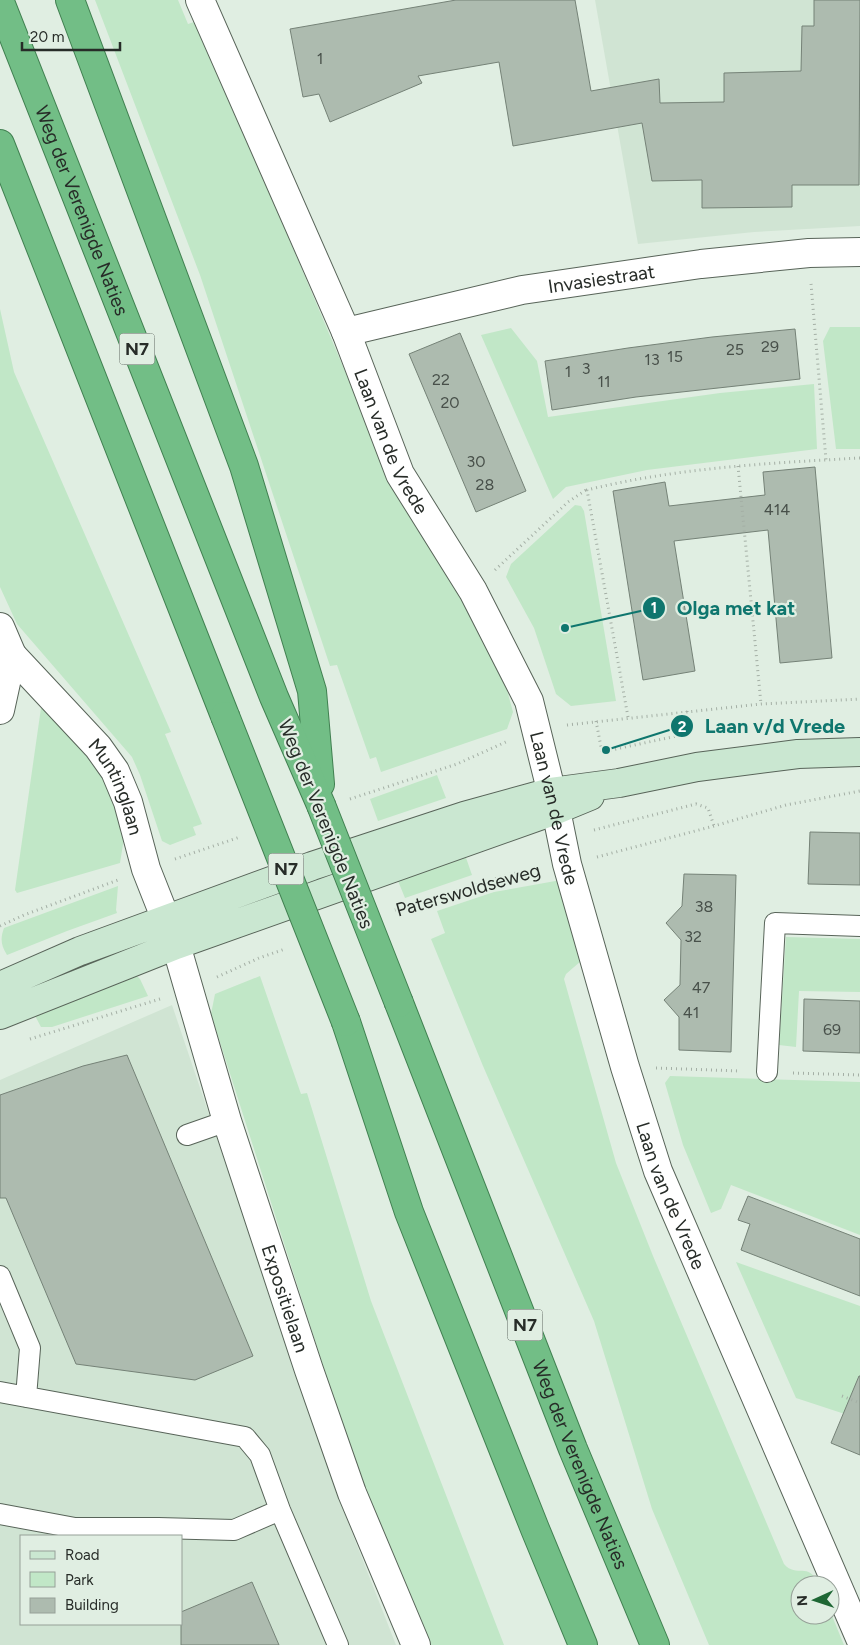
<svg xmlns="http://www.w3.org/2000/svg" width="860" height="1645" viewBox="0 0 860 1645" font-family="Figtree,sans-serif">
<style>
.built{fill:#d0e4d3;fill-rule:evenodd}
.green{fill:#c1e7c7}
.building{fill:#adbbaf;stroke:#758277}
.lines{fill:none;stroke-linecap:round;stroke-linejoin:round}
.service-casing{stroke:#586459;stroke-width:22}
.minor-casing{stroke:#586459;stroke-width:30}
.secondary-casing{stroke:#586459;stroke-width:30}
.trunk-casing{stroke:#418051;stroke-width:30}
.path{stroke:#a4afa5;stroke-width:3;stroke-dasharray:1 4;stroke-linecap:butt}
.service{stroke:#fff;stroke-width:20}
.minor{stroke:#fff;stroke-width:28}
.secondary{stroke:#cae7d1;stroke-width:28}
.trunk{stroke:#72be86;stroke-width:28}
.trunk-bridge-casing{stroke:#418051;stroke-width:30;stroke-linecap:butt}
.trunk-bridge{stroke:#72be86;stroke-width:28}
.labels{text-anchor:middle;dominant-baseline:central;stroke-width:4.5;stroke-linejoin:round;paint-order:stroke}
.number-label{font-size:16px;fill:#48504a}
.shield{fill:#e0eee2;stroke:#5e6660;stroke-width:1}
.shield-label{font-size:18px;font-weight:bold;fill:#272c28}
.street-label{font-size:19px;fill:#272c28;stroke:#e0eee2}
.leader{fill:none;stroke:#0f766e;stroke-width:2}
.callout-dot{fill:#0f766e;stroke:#e0eee2;stroke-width:2}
.mark-label{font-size:15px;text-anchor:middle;font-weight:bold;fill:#fff}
.callout-label{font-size:20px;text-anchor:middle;font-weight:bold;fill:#0f766e;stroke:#e0eee2;stroke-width:4.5;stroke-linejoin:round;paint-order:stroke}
</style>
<rect width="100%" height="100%" fill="#e0eee2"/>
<path class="built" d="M595,0H860V226L754,232L638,244Z
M172,1005L340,1502L396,1645H0V1080ZM21,1536H181V1624H21Z"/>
<path class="green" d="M95,0H178L188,24L197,21L388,473L462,598L504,679L513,712L507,729L381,772L376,757L370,759L337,665L330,666L200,275Z
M0,309L14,372L171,732L165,734L202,824L193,827L196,835L170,845L162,841L140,775L132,757L17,624L0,587Z
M830,327H860V449H836L823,341Z
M511,328L537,361L548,417L720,393L814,384L817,449L647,470L566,487L553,499L481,335Z
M575,505L581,506L584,511L616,701L571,706L556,694L534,628L506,577L511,564Z
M41,708L49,712L98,769L109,790L124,838L120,863L17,893L15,890Z
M437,775L446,798L378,821L370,799Z
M464,852L472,875L405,898L396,876Z
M561,880L581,961L566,974L564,979L616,1163L653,1256L784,1564C797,1579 808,1560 819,1585H800V1615H830V1611L844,1645H709L652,1509L594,1321L483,1066L431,939L445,933L437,911L494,892Z
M118,886L116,910L117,913L67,931L7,955C1,945 0,939 4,928Z
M786,937L860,939V992L799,991L796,1047L779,1045Z
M136,975L140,979L148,996L52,1027H41L33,1012Z
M260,976L301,1094L307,1093L371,1301L504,1645H429L377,1521L332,1394L211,1014L215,994Z
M670,1076L860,1082V1235L731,1185L721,1209L711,1213L683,1145L665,1083Z
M736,1262L860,1306V1419L796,1398Z"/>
<path class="building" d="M456,0H575L591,91L659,79L660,103L724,102V73L801,71L802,26H814V0H860L859,185H792V207L702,208V180L652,181L642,123L513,146L499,62L418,76L422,83L330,122L319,94L303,97L290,29Z
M795,329L800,379L636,397L552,410L545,361L628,348L712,337Z
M460,333L526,491L476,512L409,354Z
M815,467L832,658L780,663L768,530L674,541L695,671L643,680L613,491L665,482L669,506L765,495L763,472Z
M810,832L860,833V885L808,884Z
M684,874L736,875L731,1052L679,1050V1017L664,1000L680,985L681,940L666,923L682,906Z
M804,999L860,1001V1053L803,1051Z
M127,1055L253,1356L195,1380L76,1364L6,1198H0V1095L83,1066Z
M748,1196L860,1239V1296L741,1250L750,1224L738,1220Z
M859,1376H860V1455L831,1443Z
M252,1582L279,1645H181V1612Z"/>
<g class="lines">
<g class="service-casing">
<path id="service" d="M767,1072L775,923L860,926
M187,1135L227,1121
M0,1276L30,1348L26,1397
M0,1392L245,1437L260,1455L280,1510L338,1645
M0,1514L75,1528H158L234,1530L280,1510"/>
</g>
<g class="minor-casing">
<g id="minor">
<path id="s1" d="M200,0L346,332L400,474L473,591L529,701L556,810L567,864L625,1067L658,1171L860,1638"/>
<path id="s2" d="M346,332L522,290L701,264L809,253L860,252"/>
<path d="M0,627L12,655L0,710"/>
<path id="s3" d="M12,655L98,747L115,771L128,802L146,869L176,945L227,1121L309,1370L352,1493L416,1645"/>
</g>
</g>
<g class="secondary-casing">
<path id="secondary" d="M0,986L80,951L312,866L464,816L551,792L619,783L697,767L798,754L860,752
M0,1015L176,945L556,810L590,796"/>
</g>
<g class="trunk-casing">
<g id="trunk">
<path d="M70,0L244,466L312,691L320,784"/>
<path id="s4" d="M0,2L274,697L321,805"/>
<path d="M0,144L225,716"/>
<path id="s5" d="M399,1003L573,1449L655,1645"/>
<path d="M346,1022L409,1212L535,1529L583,1645"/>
</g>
</g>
<path class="path" d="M811,284L826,460
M738,466L761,704
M495,570L568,502L586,490
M628,717L587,490C675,468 769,463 860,458
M596,721L602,752L686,734L688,730L687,711
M567,725L761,704L860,699
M350,799L457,764L508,741
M594,830L696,804L708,808L714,826
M597,857L714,826L786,805L860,791
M175,859L240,837
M395,910L507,875L537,869
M0,926L24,915L118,880
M217,977L259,958L285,949
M30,1039L160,999
M656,1068L740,1071
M793,1073L860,1075
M842,1396L860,1403"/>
<use href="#service" class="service"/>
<use href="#minor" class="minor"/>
<use href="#secondary" class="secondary"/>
<use href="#trunk" class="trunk"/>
<g class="trunk-bridge-casing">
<path id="trunk-bridge" d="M225,716L346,1022
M321,805L399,1003"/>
</g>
<use href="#trunk-bridge" class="trunk-bridge"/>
</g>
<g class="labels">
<g class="number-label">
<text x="320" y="58">1</text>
<text x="770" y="346">29</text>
<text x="735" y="349">25</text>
<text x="675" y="356">15</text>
<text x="652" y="359">13</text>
<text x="586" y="368">3</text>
<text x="568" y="371">1</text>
<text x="441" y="379">22</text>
<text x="604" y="381">11</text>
<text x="450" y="402">20</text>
<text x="476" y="461">30</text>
<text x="485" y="484">28</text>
<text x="777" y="509">414</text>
<text x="704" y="906">38</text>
<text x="693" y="936">32</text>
<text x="701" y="987">47</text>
<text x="691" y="1012">41</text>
<text x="832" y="1029">69</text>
</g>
<g class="shield">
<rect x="119.5" y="333.5" width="35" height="31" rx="4"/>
<rect x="268.5" y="853.5" width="35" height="31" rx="4"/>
<rect x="507.5" y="1309.5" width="35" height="31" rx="4"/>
</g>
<g class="shield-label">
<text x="137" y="349">N7</text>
<text x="286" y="869">N7</text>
<text x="525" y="1325">N7</text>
</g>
<g class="street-label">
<text stroke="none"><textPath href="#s4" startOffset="224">Weg der Verenigde Naties</textPath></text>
<text stroke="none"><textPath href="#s2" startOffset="261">Invasiestraat</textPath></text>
<text stroke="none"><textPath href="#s1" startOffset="481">Laan van de Vrede</textPath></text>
<text stroke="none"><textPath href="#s3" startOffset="170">Muntinglaan</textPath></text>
<text stroke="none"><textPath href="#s1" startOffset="886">Laan van de Vrede</textPath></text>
<text transform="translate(326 824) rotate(68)">Weg der Verenigde Naties</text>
<text transform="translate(468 890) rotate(-16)">Paterswoldseweg</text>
<text stroke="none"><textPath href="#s1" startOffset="1291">Laan van de Vrede</textPath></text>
<text stroke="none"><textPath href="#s3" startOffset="710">Expositielaan</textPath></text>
<text stroke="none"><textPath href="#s5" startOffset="496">Weg der Verenigde Naties</textPath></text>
</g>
</g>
<path class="leader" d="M565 628L654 608M606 750L682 726"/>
<g class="callout-dot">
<circle cx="565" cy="628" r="5"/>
<circle cx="606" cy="750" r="5"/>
<circle cx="654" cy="608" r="12"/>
<circle cx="682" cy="726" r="12"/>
</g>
<g class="mark-label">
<text x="654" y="613">1</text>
<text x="682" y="732">2</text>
</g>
<g class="callout-label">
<text x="736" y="615">Olga met kat</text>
<text x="775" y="733">Laan v/d Vrede</text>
</g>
<rect x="20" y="1535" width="162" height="90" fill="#e0eee2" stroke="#96a098"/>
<rect x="30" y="1551" width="25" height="8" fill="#cae7d1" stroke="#96a098"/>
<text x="65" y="1560" font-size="15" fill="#272c28">Road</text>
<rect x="30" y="1572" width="25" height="15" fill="#c1e7c7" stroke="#96a098"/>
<text x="65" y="1585" font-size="15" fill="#272c28">Park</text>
<rect x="30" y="1598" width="25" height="15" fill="#adbbaf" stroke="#96a098"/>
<text x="65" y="1610" font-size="15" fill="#272c28">Building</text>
<g transform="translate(815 1600) rotate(267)"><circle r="24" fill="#e0eee2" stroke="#96a098"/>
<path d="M0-4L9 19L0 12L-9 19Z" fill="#1e6734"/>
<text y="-8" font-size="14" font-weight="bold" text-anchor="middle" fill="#272c28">N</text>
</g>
<path d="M22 42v8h98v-8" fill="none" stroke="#272c28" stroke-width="2.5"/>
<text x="30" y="42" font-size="15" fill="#272c28" stroke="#e0eee2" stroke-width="4" paint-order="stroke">20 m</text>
</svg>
